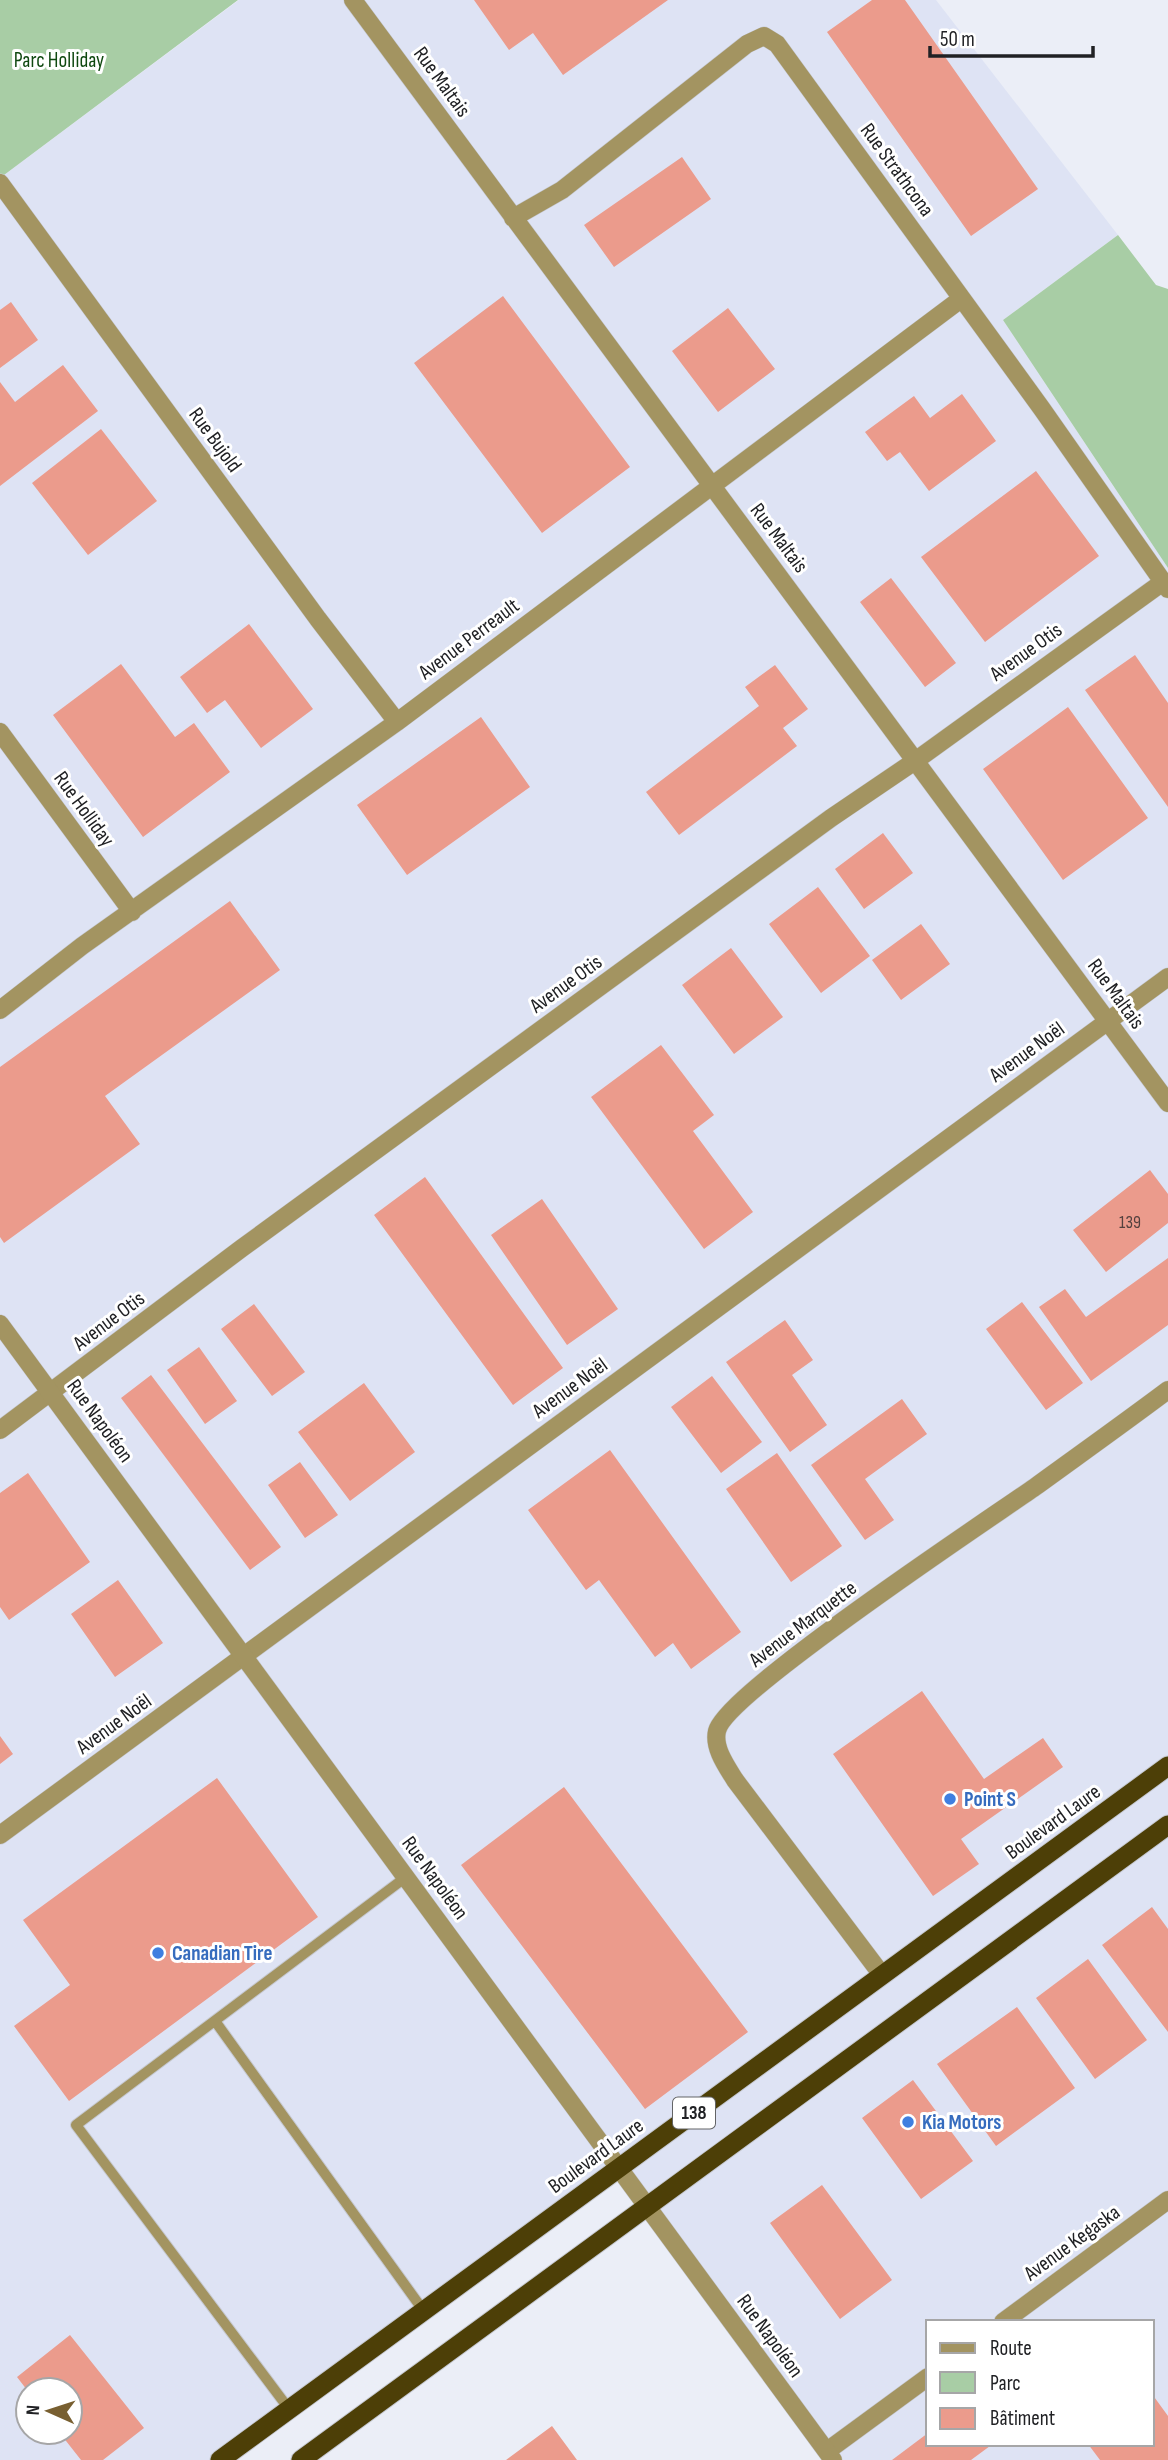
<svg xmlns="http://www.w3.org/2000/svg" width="1168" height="2460" viewBox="0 0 1168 2460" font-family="'Sofia Sans Condensed',sans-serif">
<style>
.built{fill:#dee3f4;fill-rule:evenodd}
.green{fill:#a8cda5}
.building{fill:#eb9b8c}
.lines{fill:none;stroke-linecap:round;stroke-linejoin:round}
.service-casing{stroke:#c6c9d1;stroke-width:12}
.minor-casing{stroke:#c6c9d1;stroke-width:19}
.tertiary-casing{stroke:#c6c9d1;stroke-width:19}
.trunk-casing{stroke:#c6c9d1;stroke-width:21}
.service{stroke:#a39461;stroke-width:10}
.minor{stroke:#a39461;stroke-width:18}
.tertiary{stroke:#a39461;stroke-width:18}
.trunk{stroke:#4d3f07;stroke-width:19}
.shop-dot{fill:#3f7fe0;stroke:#fff;stroke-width:2.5}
.labels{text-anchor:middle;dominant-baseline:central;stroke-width:6;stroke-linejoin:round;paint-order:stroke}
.number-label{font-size:18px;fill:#53403e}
.shield{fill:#fff;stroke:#636466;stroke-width:2}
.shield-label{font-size:19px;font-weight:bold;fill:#202124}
.park-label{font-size:21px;fill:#0f4810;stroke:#fff}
.street-label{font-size:21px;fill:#202124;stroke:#fff}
.shop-label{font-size:21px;font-weight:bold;fill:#366cbe;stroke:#fff;text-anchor:start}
</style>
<rect width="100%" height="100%" fill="#ebeef7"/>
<path class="built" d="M239,0H936L1118,235L1003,320L1168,568V2460H827L619,2168L220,2460H0V178ZM928,2322H1152V2444H928ZM28,2390H70V2432H28Z"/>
<path class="green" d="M0,0H238L0,178Z
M1118,235L1156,285L1168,289V568L1003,320Z"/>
<path class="building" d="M474,0H668L563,75L533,33L509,50Z
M872,0H905L1038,189L971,236L827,32Z
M682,157L711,199L614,267L584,225Z
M503,296L630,467L542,533L414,363Z
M11,302L38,340L0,368V310Z
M728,308L775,369L718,412L672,351Z
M63,365L98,411L0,486V382L15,402Z
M962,394L996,441L929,491L900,452L887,461L865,432L914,396L930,418Z
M101,429L157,501L88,555L32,483Z
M1036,471L1099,556L985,642L921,557Z
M891,578L956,663L925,687L860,602Z
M249,624L313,709L261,748L225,700L207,713L180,677Z
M1135,655L1168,703V807L1085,690Z
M121,664L175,737L194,723L230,772L143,837L53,715Z
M775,665L808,709L783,728L797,746L679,835L646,792L759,706L745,687Z
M1068,707L1148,818L1063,880L983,769Z
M481,717L530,787L407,875L357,805Z
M883,833L913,873L864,909L835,869Z
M818,887L870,956L821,993L769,924Z
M230,901L280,970L105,1096L140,1144L4,1243L0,1237V1067Z
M921,924L950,964L901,1000L872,960Z
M731,948L783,1017L734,1054L682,985Z
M661,1045L714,1115L693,1131L753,1212L704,1249L591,1097Z
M1150,1170L1168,1194V1223L1106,1272L1073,1230Z
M425,1177L563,1368L513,1405L374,1215Z
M542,1199L618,1309L567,1345L491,1235Z
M1168,1258V1325L1091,1381L1039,1307L1065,1289L1086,1317Z
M1022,1302L1083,1383L1046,1410L986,1329Z
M254,1304L305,1372L272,1396L221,1329Z
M785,1320L813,1360L792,1375L827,1425L790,1452L726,1362Z
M199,1347L237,1401L205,1424L167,1370Z
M151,1375L281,1547L250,1570L121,1398Z
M712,1376L762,1442L721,1473L671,1407Z
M364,1383L415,1452L350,1501L298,1432Z
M902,1399L927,1434L865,1479L894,1520L865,1540L811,1465Z
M610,1450L741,1632L691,1669L673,1643L655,1657L599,1580L586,1590L528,1510Z
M777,1453L842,1546L791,1582L726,1489Z
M300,1462L338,1515L305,1538L268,1485Z
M28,1473L90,1562L9,1620L0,1607V1493Z
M118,1580L163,1643L115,1677L71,1614Z
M922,1691L984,1779L1043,1738L1063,1767L961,1839L979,1864L933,1896L833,1754Z
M0,1736L13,1754L0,1764Z
M217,1778L318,1917L69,2101L14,2026L70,1985L23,1920Z
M564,1787L748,2032L645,2109L461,1865Z
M1152,1907L1168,1929V2032L1102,1945Z
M1088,1959L1147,2040L1095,2079L1036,1998Z
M1017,2007L1075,2088L996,2146L937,2064Z
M913,2080L973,2161L921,2199L862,2118Z
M822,2185L892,2280L840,2319L770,2223Z
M70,2335L144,2428L103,2460H81L59,2432H70V2390H27L17,2377Z
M1152,2394L1168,2416V2460H1100L1088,2444H1152Z
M552,2426L577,2460H506Z
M928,2433V2444L990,2446L971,2460H892Z"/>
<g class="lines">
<g class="service-casing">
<path id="service" d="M215,2021L423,2310
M289,2409L76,2125L406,1877"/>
</g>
<g class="minor-casing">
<path id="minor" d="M353,0L1168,1103
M0,183L318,619L397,722
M513,218L562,190L747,44L764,36L777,44L1042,409L1168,589
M0,732L132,912
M0,1010L82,946L397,722L961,299
M0,1430L242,1248L831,818L915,761L1163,582
M0,1835L1168,977
M882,1975L735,1780C727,1767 713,1748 717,1731C726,1693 988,1520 1035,1487C1079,1455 1124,1423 1168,1390
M1003,2322L1168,2200
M827,2451L928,2377"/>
</g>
<g class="tertiary-casing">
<path id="tertiary" d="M0,1324L833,2460"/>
</g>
<g class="trunk-casing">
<path id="trunk" d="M220,2460L1168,1766
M301,2460L1168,1825"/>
</g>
<use href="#service" class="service"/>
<use href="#minor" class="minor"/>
<use href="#tertiary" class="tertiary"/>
<use href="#trunk" class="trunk"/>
</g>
<g class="shop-dot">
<circle cx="950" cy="1799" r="7"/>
<circle cx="158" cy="1953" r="7"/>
<circle cx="908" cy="2122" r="7"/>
</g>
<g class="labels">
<g class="number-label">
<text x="1130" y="1222">139</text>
</g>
<rect class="shield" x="673" y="2097.5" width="42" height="31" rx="5"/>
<g class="shield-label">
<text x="694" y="2113">138</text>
</g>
<g class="park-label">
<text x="59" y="60">Parc Holliday</text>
</g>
<g class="street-label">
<text transform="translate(442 82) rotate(54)">Rue Maltais</text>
<text transform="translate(897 170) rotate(54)">Rue Strathcona</text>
<text transform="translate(215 440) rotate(54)">Rue Bujold</text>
<text transform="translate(779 538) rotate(53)">Rue Maltais</text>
<text transform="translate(469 639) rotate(-37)">Avenue Perreault</text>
<text transform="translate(1026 652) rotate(-36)">Avenue Otis</text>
<text transform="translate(84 809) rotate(54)">Rue Holliday</text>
<text transform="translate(566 984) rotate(-36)">Avenue Otis</text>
<text transform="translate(1116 994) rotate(54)">Rue Maltais</text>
<text transform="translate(1027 1052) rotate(-36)">Avenue Noël</text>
<text transform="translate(109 1321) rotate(-37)">Avenue Otis</text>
<text transform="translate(570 1388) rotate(-36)">Avenue Noël</text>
<text transform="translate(100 1421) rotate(54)">Rue Napoléon</text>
<text transform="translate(803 1624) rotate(-37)">Avenue Marquette</text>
<text transform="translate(114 1724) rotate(-36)">Avenue Noël</text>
<text transform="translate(1053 1822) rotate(-36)">Boulevard Laure</text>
<text transform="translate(435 1878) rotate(54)">Rue Napoléon</text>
<text transform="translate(596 2156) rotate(-36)">Boulevard Laure</text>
<text transform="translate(1072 2243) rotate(-36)">Avenue Kegaska</text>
<text transform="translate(770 2336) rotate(54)">Rue Napoléon</text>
</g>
<g class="shop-label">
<text x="964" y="1799">Point S</text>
<text x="172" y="1953">Canadian Tire</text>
<text x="922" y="2122">Kia Motors</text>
</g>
</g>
<rect x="926" y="2320" width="228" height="126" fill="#ffffff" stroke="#a6a6a7" stroke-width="2"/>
<rect x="940" y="2343" width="35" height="10" fill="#a39461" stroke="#a6a6a7" stroke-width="2"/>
<text x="990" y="2355" font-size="21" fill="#202124">Route</text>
<rect x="940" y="2372" width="35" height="21" fill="#a8cda5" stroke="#a6a6a7" stroke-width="2"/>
<text x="990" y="2390" font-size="21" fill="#202124">Parc</text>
<rect x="940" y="2408" width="35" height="21" fill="#eb9b8c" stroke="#a6a6a7" stroke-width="2"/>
<text x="990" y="2425" font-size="21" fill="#202124">Bâtiment</text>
<g transform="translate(49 2411) rotate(273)"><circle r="33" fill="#ffffff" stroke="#a6a6a7" stroke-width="2"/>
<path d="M0-5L12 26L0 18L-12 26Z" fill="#785f30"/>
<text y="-10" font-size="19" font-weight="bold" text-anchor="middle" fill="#202124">N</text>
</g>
<path d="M930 46v10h163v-10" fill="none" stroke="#202124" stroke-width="3.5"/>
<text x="940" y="46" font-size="21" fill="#202124" stroke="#ffffff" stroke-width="5" paint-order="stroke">50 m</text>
</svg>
